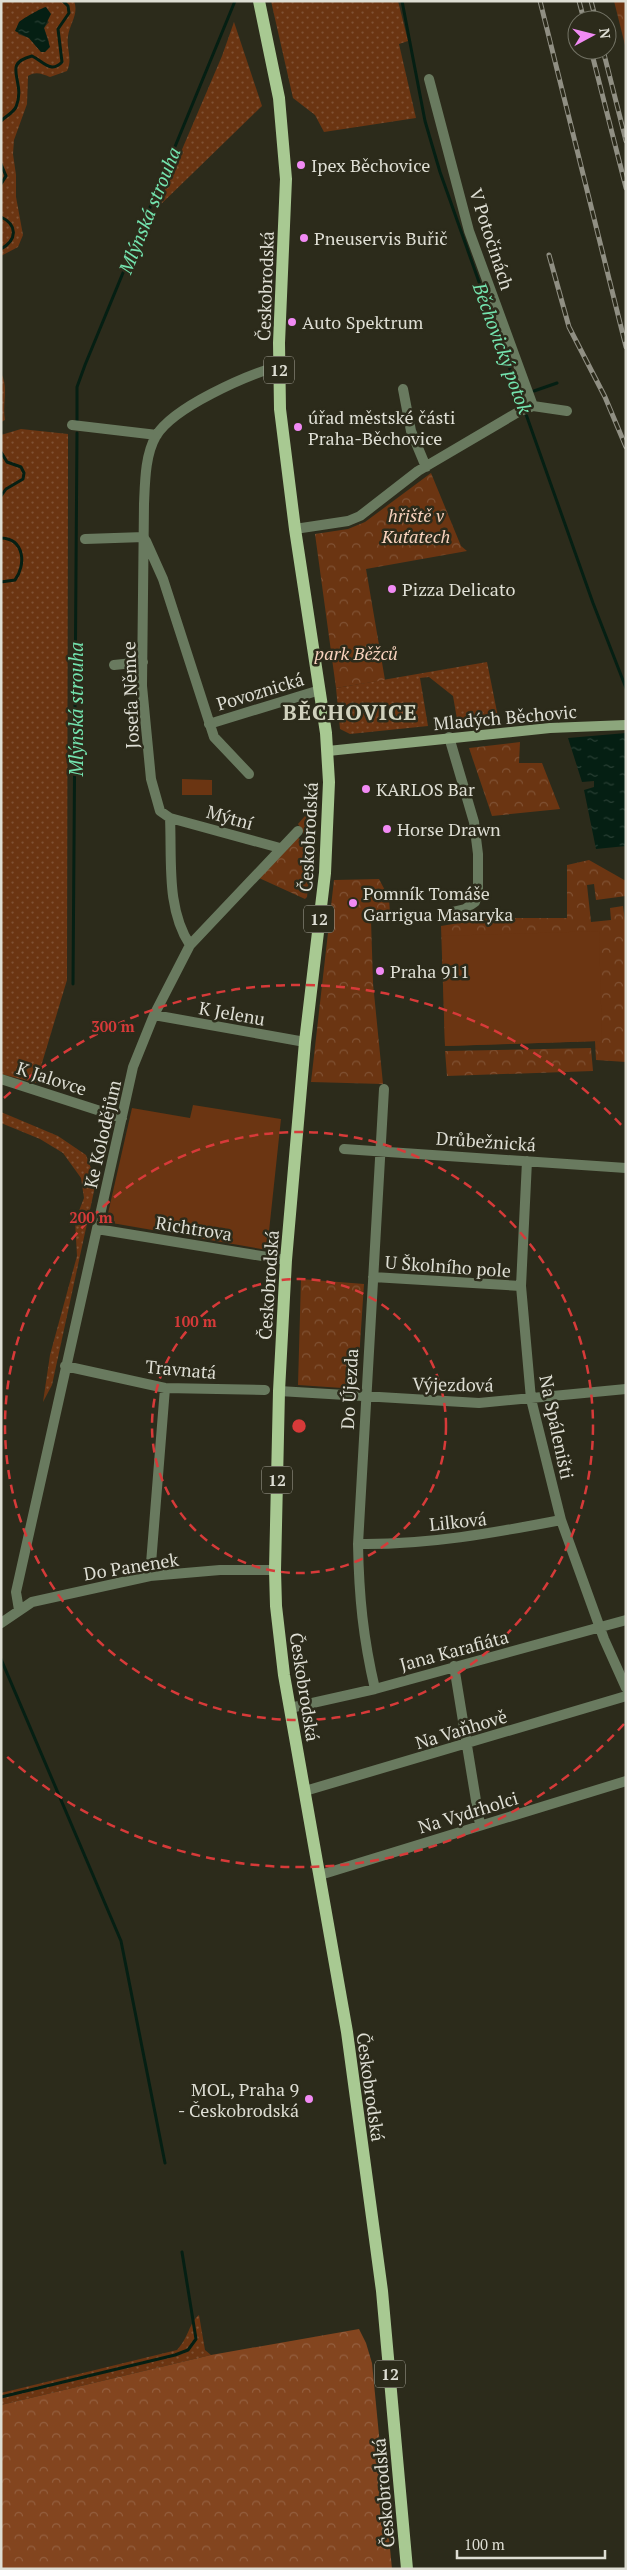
<svg xmlns="http://www.w3.org/2000/svg" width="627" height="2570" viewBox="0 0 627 2570" font-family="'PT Serif',serif">
<style>
.grass{fill:url(#grass-dots);fill-rule:evenodd}
.forest{fill:url(#forest-crowns)}
.park{fill:url(#park-crowns)}
.pitch{fill:#6b3512}
.water{fill:url(#water-ripples)}
.lines{fill:none;stroke-linecap:round;stroke-linejoin:round}
.stream{stroke:#051f13;stroke-width:3}
.street{stroke:#697a5f;stroke-width:10}
.secondary{stroke:#8ca67c;stroke-width:10}
.primary{stroke:#a8c992;stroke-width:12}
.rail-casing{stroke:#908f83;stroke-width:5}
.rail{stroke:#2c2b1b;stroke-width:3;stroke-dasharray:9;stroke-linecap:butt}
.ring{fill:none;stroke:#d73a39;stroke-width:2.5;stroke-dasharray:9 6}
.poi-dot{fill:#f18af4;stroke:#2c2b1b;stroke-width:2}
.labels{text-anchor:middle;dominant-baseline:central;stroke-width:5;stroke-linejoin:round;paint-order:stroke}
.shield{fill:#2c2b1b;stroke:#a9a89c;stroke-width:1}
.shield-label{font-size:16px;font-weight:bold;fill:#deded4}
.poi-label{font-size:18px;fill:#deded4;stroke:#2c2b1b;text-anchor:start}
.street-label{font-size:18px;fill:#deded4;stroke:#2c2b1b}
.park-label{font-size:18px;font-style:italic;fill:#f9d3be;stroke:#2c2b1b}
.water-label{font-size:19px;font-style:italic;fill:#74e4af;stroke:#2c2b1b}
.district-label{font-size:22px;font-weight:bold;letter-spacing:1px;fill:#d2d2be;stroke:#2c2b1b}
.centre{fill:#d73a39;stroke:#2c2b1b;stroke-width:2.5}
.ring-label{font-size:15px;text-anchor:middle;font-weight:bold;fill:#d73a39;stroke:#2c2b1b;stroke-width:5;stroke-linejoin:round;paint-order:stroke}
</style>
<defs>
<pattern id="grass-dots" width="8" height="8" patternUnits="userSpaceOnUse" patternTransform="scale(1.25)"><rect width="8" height="8" fill="#6b3512"/><path d="M2 2h.1M6 6h.1" fill="none" stroke="#805234" stroke-width="1.8" stroke-linecap="round"/></pattern>
<pattern id="forest-crowns" width="20" height="18" patternUnits="userSpaceOnUse" patternTransform="scale(1.25)"><rect width="20" height="18" fill="#83451f"/><path d="M2 6a3 3 0 1 1 6 0M12 15a3 3 0 1 1 6 0" fill="none" stroke="#945f3f"/></pattern>
<pattern id="park-crowns" width="20" height="18" patternUnits="userSpaceOnUse" patternTransform="scale(1.25)"><rect width="20" height="18" fill="#6b3512"/><path d="M2 6a3 3 0 1 1 6 0M12 15a3 3 0 1 1 6 0" fill="none" stroke="#805234"/></pattern>
<pattern id="water-ripples" width="26" height="14" patternUnits="userSpaceOnUse" patternTransform="scale(1.25)"><rect width="26" height="14" fill="#051f13"/><path d="M2 4q2-2 4 0t4 0M15 11q2-2 4 0t4 0" fill="none" stroke="#293f34"/></pattern>
</defs>
<rect width="100%" height="100%" fill="#2c2b1b"/>
<path class="grass" d="M1,1H74C79,14 70,23 68,36C66,49 73,58 67,71L50,77C42,74 36,71 28,76L27,104L14,140L13,154L16,175V197L23,235L18,247L1,256ZM35,12L49,22L44,28L49,42L45,52H41L29,38L18,34L25,18L31,16Z
M271,1H398L408,41L399,44L416,118L324,132L315,115L293,98Z
M234,22L262,106L157,208L222,56Z
M1,373C9,387 2,404 5,420L1,422Z
M21,429L68,434L67,980L36,1083L1,1074V435Z
M487,662L499,722L458,725L453,696L429,677L420,678L428,726L350,734L340,729L336,688Z
M1,1112L58,1136L86,1155L96,1182L52,1385L43,1402L50,1355L77,1256L75,1221L84,1198L81,1178L63,1153L40,1139L1,1123Z
M199,2315L205,2350L211,2355L1,2405V2393L177,2350C189,2337 189,2323 199,2315Z"/>
<path class="forest" d="M359,2329L366,2343L372,2363L392,2569H1V2405L211,2355Z"/>
<path class="park" d="M614,1H626V49Z
M431,473L461,546L467,551L366,569L385,680L336,688L315,534L348,529L365,522Z
M520,742L519,763H542L560,809L492,816L469,748Z
M312,808L313,840L304,834L298,824Z
M297,837L312,848L307,897L305,899L259,878Z
M589,860L626,881V896L596,900L594,884L587,885L591,922L611,920L610,908L623,906L626,929V1062L596,1060L595,1041L445,1046L441,926L489,918H567V865Z
M379,879L389,898L390,914L371,920L373,983L383,1084L311,1082L334,880Z
M591,1048L593,1071L447,1076L445,1051Z
M301,1279L364,1284L357,1389L298,1385Z"/>
<path class="pitch" d="M438,516L441,531L412,537L409,522Z
M182,779L212,780V795H182Z
M599,931L602,1041L445,1046L442,936Z
M193,1105L281,1119L267,1250L106,1222L132,1108L190,1118Z"/>
<path class="water" d="M46,7L51,14L44,28L50,47L45,52H41L29,38L15,31L19,22C24,18 41,8 46,7Z
M626,733V846L596,849L584,790L594,787V781L582,782L568,738Z"/>
<g class="lines">
<path class="stream" d="M402,1L425,121L440,172L593,603L626,688
M1,121C6,116 13,113 16,107C27,81 0,64 32,56C43,61 51,74 62,62L58,29L69,13L68,6L63,1
M1,164L6,176L1,184
M1,217C18,225 17,240 1,249
M534,391L557,383
M77,423V387L85,365L235,1
M1,452L7,462L21,467L24,473L23,479L6,489L1,496
M1,538C25,539 26,565 15,580L1,582
M73,984L77,433
M1,1659L121,1941L165,2163
M1,2397L175,2355L188,2350L196,2339L182,2252"/>
<path class="street" d="M429,79L469,231L533,406
M279,366C247,375 173,407 156,436C145,455 145,482 144,504L142,686L151,779L160,811L170,818L280,848
M403,389L411,431L426,467
M72,425L157,435
M295,529L348,521L360,516L418,471L520,411L533,406L567,411
M85,539L144,537
M146,541L163,579L214,737L249,774
M114,665L143,662
M209,724L320,690
M449,737L474,822L478,854V893L475,902L465,909L452,912
M170,818C172,860 166,909 190,945
M154,1015L305,1042
M1,1079L122,1118
M344,1149L626,1168
M527,1161L521,1286L531,1399L561,1520L604,1639L626,1688
M97,1229L286,1260
M373,1277L521,1286
M65,1366L165,1388L265,1390
M279,1391L479,1403L626,1389
M358,1544C427,1545 494,1533 561,1520
M150,1576L165,1388
M19,1610L16,1592L133,1067L154,1015L190,945L298,831
M1,1623L32,1602L150,1576L220,1570H275
M454,1666L480,1825
M375,1689C363,1638 359,1596 358,1544L384,1089
M290,1708L375,1689L626,1620
M305,1791L626,1696
M320,1875L626,1781"/>
<path class="secondary" d="M328,751L550,728L626,725"/>
<path class="primary" d="M259,1L279,98L286,179L279,343L280,409L295,529L326,733L329,782L325,873L305,1042L286,1260L279,1391L275,1570L276,1606L284,1675L347,2032L382,2291L407,2569"/>
<g class="rail-casing">
<path id="rail" d="M540,1L626,347
M579,1L584,20
M591,1L596,20
M591,50L626,188
M603,50L626,141
M549,255L569,327L605,397L626,447"/>
</g>
<use href="#rail" class="rail"/>
</g>
<g class="ring">
<circle cx="299" cy="1426" r="147"/>
<circle cx="299" cy="1426" r="294"/>
<path d="M624 1724A441 441 0 0 1 4 1754M4 1098A441 441 0 0 1 624 1128"/>
</g>
<g class="poi-dot">
<circle cx="301" cy="165" r="5"/>
<circle cx="304" cy="238" r="5"/>
<circle cx="292" cy="322" r="5"/>
<circle cx="298" cy="427" r="5"/>
<circle cx="392" cy="589" r="5"/>
<circle cx="366" cy="789" r="5"/>
<circle cx="387" cy="829" r="5"/>
<circle cx="353" cy="903" r="5"/>
<circle cx="380" cy="971" r="5"/>
<circle cx="309" cy="2099" r="5"/>
</g>
<g class="labels">
<g class="shield">
<rect x="264" y="356.5" width="30" height="27" rx="4"/>
<rect x="304" y="905.5" width="30" height="27" rx="4"/>
<rect x="262" y="1466.5" width="30" height="27" rx="4"/>
<rect x="375" y="2360.5" width="30" height="27" rx="4"/>
</g>
<g class="shield-label">
<text x="279" y="370">12</text>
<text x="319" y="919">12</text>
<text x="277" y="1480">12</text>
<text x="390" y="2374">12</text>
</g>
<g class="poi-label">
<text x="311" y="165">Ipex Běchovice</text>
<text x="314" y="238">Pneuservis Buřič</text>
<text x="302" y="322">Auto Spektrum</text>
<text x="308" y="417">úřad městské části<tspan x="308" dy="21">Praha-Běchovice</tspan></text>
<text x="402" y="589">Pizza Delicato</text>
<text x="376" y="789">KARLOS Bar</text>
<text x="397" y="829">Horse Drawn</text>
<text x="363" y="893">Pomník Tomáše<tspan x="363" dy="21">Garrigua Masaryka</tspan></text>
<text x="390" y="971">Praha 911</text>
<text x="299" y="2089" text-anchor="end">MOL, Praha 9<tspan x="299" dy="21">- Českobrodská</tspan></text>
</g>
<g class="street-label">
<text transform="translate(492 239) rotate(72)">V Potočinách</text>
<text transform="translate(265 286) rotate(-88)">Českobrodská</text>
<text transform="translate(260 691) rotate(-17)">Povoznická</text>
<text transform="translate(130 695) rotate(-92)">Josefa Němce</text>
<text transform="translate(505 717) rotate(-5)">Mladých Běchovic</text>
<text transform="translate(230 817) rotate(16)">Mýtní</text>
<text transform="translate(308 837) rotate(-87)">Českobrodská</text>
<text transform="translate(232 1013) rotate(10)">K Jelenu</text>
<text transform="translate(52 1078) rotate(18)">K Jalovce</text>
<text transform="translate(102 1134) rotate(-77)">Ke Kolodějům</text>
<text transform="translate(486 1141) rotate(4)">Drůbežnická</text>
<text transform="translate(194 1228) rotate(9)">Richtrova</text>
<text transform="translate(448 1266) rotate(4)">U Školního pole</text>
<text transform="translate(268 1285) rotate(-86)">Českobrodská</text>
<text transform="translate(181 1369) rotate(5)">Travnatá</text>
<text transform="translate(453 1384) rotate(1)">Výjezdová</text>
<text transform="translate(349 1389) rotate(-87)">Do Újezda</text>
<text transform="translate(557 1427) rotate(78)">Na Spáleništi</text>
<text transform="translate(458 1521) rotate(-6)">Lilková</text>
<text transform="translate(131 1566) rotate(-9)">Do Panenek</text>
<text transform="translate(454 1650) rotate(-15)">Jana Karafiáta</text>
<text transform="translate(305 1687) rotate(81)">Českobrodská</text>
<text transform="translate(461 1729) rotate(-17)">Na Vaňhově</text>
<text transform="translate(468 1812) rotate(-17)">Na Vydrholci</text>
<text transform="translate(371 2087) rotate(82)">Českobrodská</text>
<text transform="translate(383 2493) rotate(-95)">Českobrodská</text>
</g>
<g class="park-label">
<text x="416" y="515">hřiště v<tspan x="416" dy="21">Kuťatech</tspan></text>
<text x="356" y="653">park Běžců</text>
</g>
<g class="water-label">
<text transform="translate(149 210) rotate(-68)">Mlýnská strouha</text>
<text transform="translate(503 348) rotate(70)">Běchovický potok</text>
<text transform="translate(75 709) rotate(-90)">Mlýnská strouha</text>
</g>
<g class="district-label">
<text x="350" y="711">BĚCHOVICE</text>
</g>
</g>
<circle cx="299" cy="1426" r="8" class="centre"/>
<g class="ring-label">
<text x="113" y="1032">300 m</text>
<text x="91" y="1223">200 m</text>
<text x="195" y="1327">100 m</text>
</g>
<rect width="627" height="2570" fill="none" stroke="#deded4" stroke-width="5"/>
<g transform="translate(592 35) rotate(83)"><circle r="24" fill="#2c2b1b" stroke="#737365"/>
<path d="M0-4L9 19L0 12L-9 19Z" fill="#f18af4"/>
<text y="-8" font-size="14" font-weight="bold" text-anchor="middle" fill="#deded4">N</text>
</g>
<path d="M457 2550v8h148v-8" fill="none" stroke="#deded4" stroke-width="2.5"/>
<text x="464" y="2550" font-size="15" fill="#deded4" stroke="#2c2b1b" stroke-width="4" paint-order="stroke">100 m</text>
</svg>
